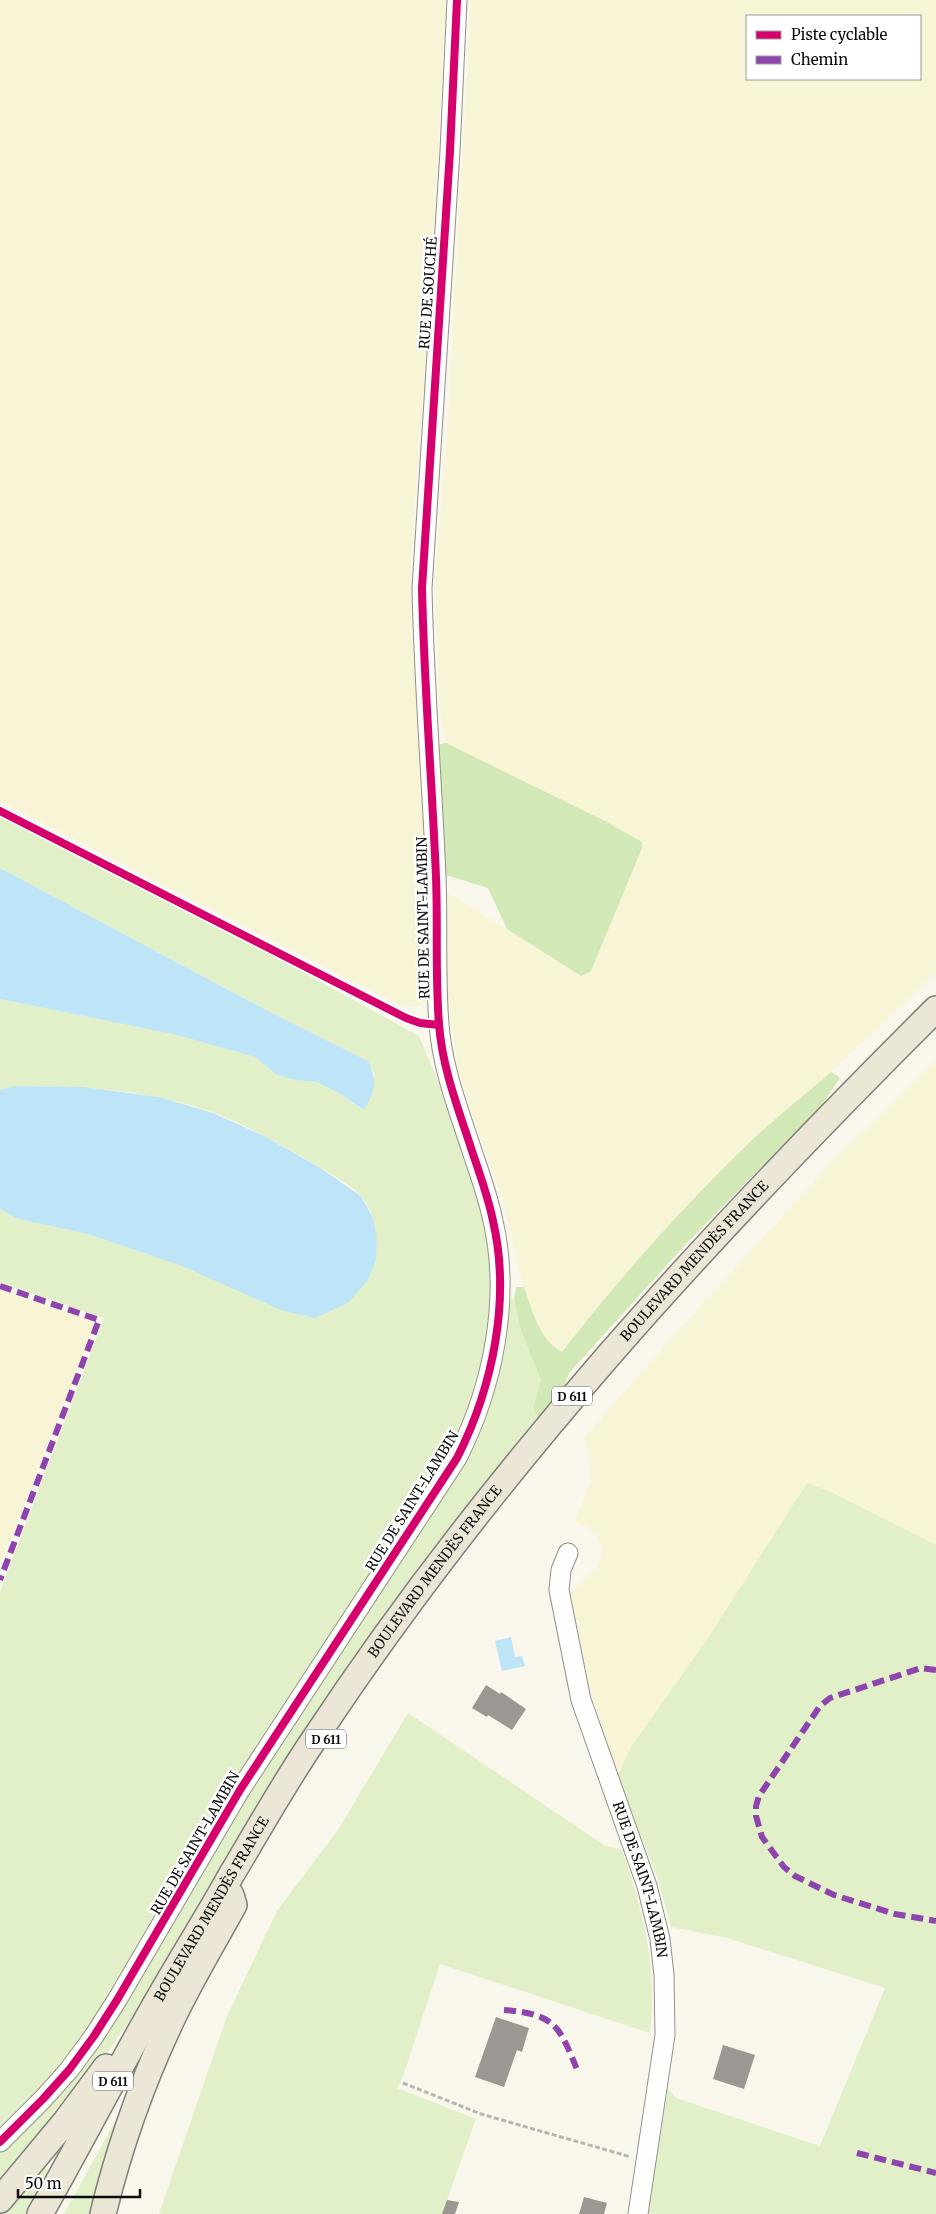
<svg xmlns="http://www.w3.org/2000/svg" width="936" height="2214" viewBox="0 0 936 2214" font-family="Merriweather,serif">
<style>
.farmland{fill:#f8f4d6;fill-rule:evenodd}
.green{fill:#e2f0c9}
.forest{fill:#d2e9b7}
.water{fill:#bee4f7}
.building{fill:#9b9893}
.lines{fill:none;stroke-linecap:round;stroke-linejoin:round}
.minor-casing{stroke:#92908c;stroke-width:21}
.major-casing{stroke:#7f7e79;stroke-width:28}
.path{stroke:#b7b6b5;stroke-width:3;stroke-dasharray:5 2.5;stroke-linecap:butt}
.minor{stroke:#fefefc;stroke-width:19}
.major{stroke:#ebe6d5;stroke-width:25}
.quiet{stroke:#8e44ad;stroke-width:6;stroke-dasharray:12 6;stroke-linecap:butt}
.cycleway-casing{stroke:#fff;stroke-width:11}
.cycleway{stroke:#d6006c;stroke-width:8}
.labels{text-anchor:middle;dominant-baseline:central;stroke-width:5;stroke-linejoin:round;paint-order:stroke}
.shield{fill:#fff;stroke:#545454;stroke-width:1}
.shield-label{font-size:12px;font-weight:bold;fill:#0a0a0a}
.street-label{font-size:14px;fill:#0a0a0a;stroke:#fff}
</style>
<rect width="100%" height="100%" fill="#f9f6ec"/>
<path class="farmland" d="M0,0H446L430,306L411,550V616L423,754L428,1000L419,1006H404L348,979L0,801Z
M471,0H936V973L831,1072L750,1142L677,1218L599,1304L562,1352L553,1347L539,1330L524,1287L503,1202L459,1073L448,999L445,894L452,895L581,976L641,842L605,821L446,743L440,713L435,580L447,436ZM747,16H920V79H747Z
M936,1060V1545L831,1492L807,1483L706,1641L631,1747L617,1777L590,1686L571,1593L598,1567L602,1556L601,1544L596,1534L586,1526L574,1522L591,1482L590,1459L585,1437L670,1340L842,1151L867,1129Z
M0,1289L96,1322L0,1566Z"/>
<path class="green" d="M0,815L250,943L419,1036L453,1117L487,1217L495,1291L514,1300L521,1331L541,1380L533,1407L539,1420L280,1774L219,1870L135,2012L87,2083L0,2187V1592L104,1318L0,1283V1209L18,1219L88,1234L182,1266L376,1260C377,1239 376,1211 360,1195C347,1182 320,1167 304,1158C274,1141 244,1124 212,1112C164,1095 111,1088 60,1087C39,1086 20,1084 0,1090V999L177,1035L255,1057L277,1075L296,1080L316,1082L339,1093L363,1110L375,1075L368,1061L266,1010L0,868Z
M807,1483L831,1492L936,1545V2214H648L668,2089L676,2098L820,2146L885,1988L727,1938L671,1927L658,1879L617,1777L631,1747L706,1641Z
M408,1713L604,1845L622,1850C643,1912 658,1966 650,2033L440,1964L402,2079L397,2088L476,2119L442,2214H159L227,2016L277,1911L338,1830Z
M114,2123L119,2125L97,2214H64Z
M40,2164L51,2173L28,2214H0Z"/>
<path class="forest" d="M446,743L605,821L642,842V848L591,971L581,976L507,929L488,888L446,875L438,745Z
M831,1072L840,1078L822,1105L686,1244L569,1373L563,1391L539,1420L533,1407L541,1380L521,1331L514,1300L516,1287H524C533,1312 538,1338 562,1352C619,1278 683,1207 750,1142C775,1118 804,1096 831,1072Z"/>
<path class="water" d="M0,868L266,1010L368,1061C378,1081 375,1092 364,1110L339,1093L316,1082L296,1080L277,1075L255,1057L177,1035L0,999Z
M15,1086L83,1087L159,1097L213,1113L264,1136L319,1167L361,1196L373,1218L377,1240L376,1260L368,1280L348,1303L315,1318L281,1310L182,1266L88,1234L18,1219L0,1209V1090Z
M511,1637L515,1657L522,1656L525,1666L502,1671L495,1641Z"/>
<path class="building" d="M486,1685L500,1694L501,1692L526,1709L512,1730L488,1715L487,1717L472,1708Z
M496,2017L529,2028L522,2052L517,2050L504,2087L475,2077Z
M723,2045L755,2055L744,2089L713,2079Z
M584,2197L607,2203L604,2214H579Z
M447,2200L459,2202L455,2214H442Z"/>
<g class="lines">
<g class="minor-casing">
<g id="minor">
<path id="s1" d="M568,1553L561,1570L559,1590L581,1700L647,1886L660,1939L664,1975L665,2035L638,2214"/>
<path d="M0,2142L43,2099L69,2070L94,2036L117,2000L240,1790L457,1458C493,1387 511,1299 493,1221C488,1196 479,1172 471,1148C458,1108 442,1067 439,1024C435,975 438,926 436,877C432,781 424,685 422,588L450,151L457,0"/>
</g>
</g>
<g class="major-casing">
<g id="major">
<path d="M0,2200L65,2122L106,2067"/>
<path id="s2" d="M40,2214C86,2133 128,2049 176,1969C194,1938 213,1908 230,1877C257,1832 283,1785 313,1741C491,1471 707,1237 936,1009"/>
<path d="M103,2214C120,2144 144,2077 175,2013C193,1976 214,1941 234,1905L231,1895"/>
</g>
</g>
<path class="path" d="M403,2083L481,2114L631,2157"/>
<use href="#minor" class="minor"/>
<use href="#major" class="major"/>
<path class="quiet" d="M0,1286L99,1320L0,1580
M936,1670L921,1668L830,1698L820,1706L759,1796L756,1806V1816L762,1837L784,1867L795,1876L834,1895L895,1914L936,1921
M504,2010C557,2014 560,2028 578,2072
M857,2153L936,2173"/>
<g class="cycleway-casing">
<path id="cycleway" d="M0,811L406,1018L420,1023L439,1025
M0,2142L43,2099L69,2070L94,2036L117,2000L240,1790L457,1458C493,1387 511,1299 493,1221C488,1196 479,1172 471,1148C458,1108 442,1067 439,1024C435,975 438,926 436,877C432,781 424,685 422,588L450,151L457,0"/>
</g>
<use href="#cycleway" class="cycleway"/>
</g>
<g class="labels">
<g class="shield">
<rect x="552" y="1386.5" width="40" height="19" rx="4"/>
<rect x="306" y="1729.5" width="40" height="19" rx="4"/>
<rect x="93" y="2071.5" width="40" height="19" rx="4"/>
</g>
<g class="shield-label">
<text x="572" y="1396">D 611</text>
<text x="326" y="1739">D 611</text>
<text x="113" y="2081">D 611</text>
</g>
<g class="street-label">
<text transform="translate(428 293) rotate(-86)">RUE DE SOUCHÉ</text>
<text transform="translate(423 918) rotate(-91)">RUE DE SAINT-LAMBIN</text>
<text stroke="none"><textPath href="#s2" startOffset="1160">BOULEVARD MENDÈS FRANCE</textPath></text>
<text transform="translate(412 1501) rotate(-58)">RUE DE SAINT-LAMBIN</text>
<text stroke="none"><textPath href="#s2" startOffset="755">BOULEVARD MENDÈS FRANCE</textPath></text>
<text transform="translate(195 1843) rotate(-60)">RUE DE SAINT-LAMBIN</text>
<text stroke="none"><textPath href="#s1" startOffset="340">RUE DE SAINT-LAMBIN</textPath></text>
<text stroke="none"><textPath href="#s2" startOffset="350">BOULEVARD MENDÈS FRANCE</textPath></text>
</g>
</g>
<rect x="746" y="15" width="175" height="65" fill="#ffffff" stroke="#9d9d9d"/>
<rect x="756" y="31" width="25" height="8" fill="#d6006c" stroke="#9d9d9d"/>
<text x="791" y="40" font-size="15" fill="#0a0a0a">Piste cyclable</text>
<rect x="756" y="56" width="25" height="8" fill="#8e44ad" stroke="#9d9d9d"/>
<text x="791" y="65" font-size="15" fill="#0a0a0a">Chemin</text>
<path d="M18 2189v8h122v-8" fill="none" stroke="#0a0a0a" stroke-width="2.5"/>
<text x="25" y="2189" font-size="15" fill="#0a0a0a" stroke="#ffffff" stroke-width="4" paint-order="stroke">50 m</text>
</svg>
